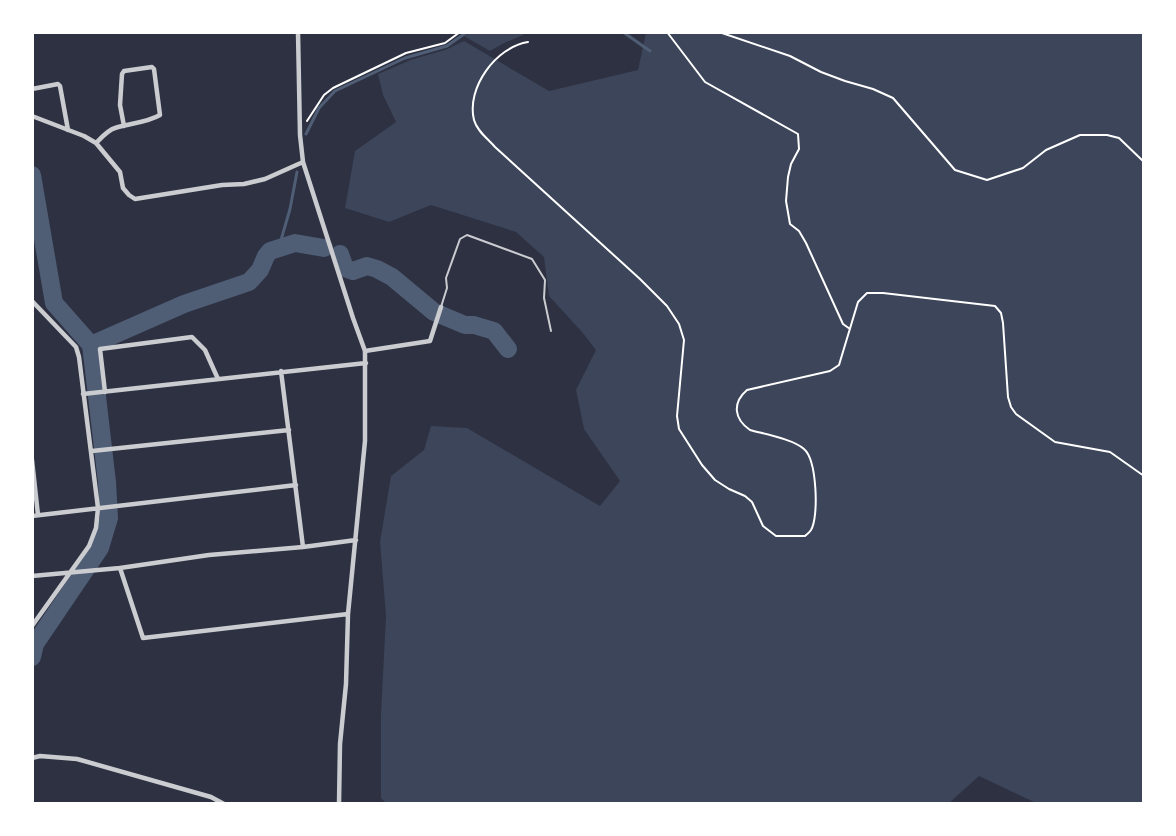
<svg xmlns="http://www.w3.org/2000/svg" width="1176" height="836" viewBox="0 0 1176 836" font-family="'Golos Text',sans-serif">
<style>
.green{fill:#3c4559}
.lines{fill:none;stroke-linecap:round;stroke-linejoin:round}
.stream{stroke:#4f5d75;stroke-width:3}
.river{stroke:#4f5d75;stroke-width:18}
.path{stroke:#fff;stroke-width:2}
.service{stroke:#caccd0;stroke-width:2}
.minor{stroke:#caccd0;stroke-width:4.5}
</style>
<rect width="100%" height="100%" fill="#2d3142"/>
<path class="green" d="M470,33V32L523,33V35L502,44L490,51L464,36Z
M646,33H1143V803L1034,802L979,776L948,804L386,803L381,798V714L386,616L380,542L391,476L424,450L431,426L467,428L600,506L620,481L584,429L576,390L596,350L582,332L549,296L544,257L516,232L431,205L389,222L345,208L355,151L396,122L383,95L378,74L413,59L445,50L464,41L549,91L638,70Z"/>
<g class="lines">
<path class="stream" d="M623,32L650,51
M306,134L319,108L335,91L405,58L447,46L467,32
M279,247L290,209L297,172"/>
<path class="river" d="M32,175L54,303L91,345L107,482L109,518L100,548L35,644L32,657
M340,254L345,268L353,271L367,266L377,269L392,277L434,312L465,325H474L494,331L508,349
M91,345L184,304L249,282L260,270L266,256L270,251L295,243L324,248"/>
<path class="path" d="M667,32L705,82L798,134L799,149L791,164L788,177L786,201L790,224L799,231L806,243L843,324L850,329
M719,32L790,56L821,72L845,81L873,89L893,98L955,170L987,180L1023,168L1046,150L1080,135H1107L1119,138L1144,162
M528,42C496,47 466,88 474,120C477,131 488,139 495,147L640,279L667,306L679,324L684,340L677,416L679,429L702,465L715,480L729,489L745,496L752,502L763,526L776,536H805C807,534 809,533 811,530C819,517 817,460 804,449C793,439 764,434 750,430C734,419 732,403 747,390L830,371L839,365L858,302L867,293H883L995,306L1001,313L1003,323L1008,397L1011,407L1016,414L1055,442L1110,452L1144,476
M307,121L324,95L333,88L406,53L445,43L460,32"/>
<path class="service" d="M577,33V32
M441,307L447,288L446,278L460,239L467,235L532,259L545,280L544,298L551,331"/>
<path class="minor" d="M298,32L300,135L303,162L353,318L365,351V441L348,614L346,684L340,744L339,804
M32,89L58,84L60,86L68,130
M32,116L84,136L96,143L120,172L123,188L129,195L135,199L222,185L244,184L265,179L303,162
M96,143C101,138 108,130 115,128C130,123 146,123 160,115L154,69L152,67L124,71L122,74L120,105L124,126
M32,301L76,347L79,357L98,508L96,528L89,546L32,626
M365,351L430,341L441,307
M281,371L303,547
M105,392L100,349L192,337L205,350L218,379
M83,394L366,363
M92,451L289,430
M32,460L38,515
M32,516L296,485
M120,568L143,638L348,614
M32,576L120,568L209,555L303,547L356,540
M32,758L40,756L77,759L211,797L224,804"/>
</g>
<rect width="1176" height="836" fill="none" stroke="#ffffff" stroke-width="68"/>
</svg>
